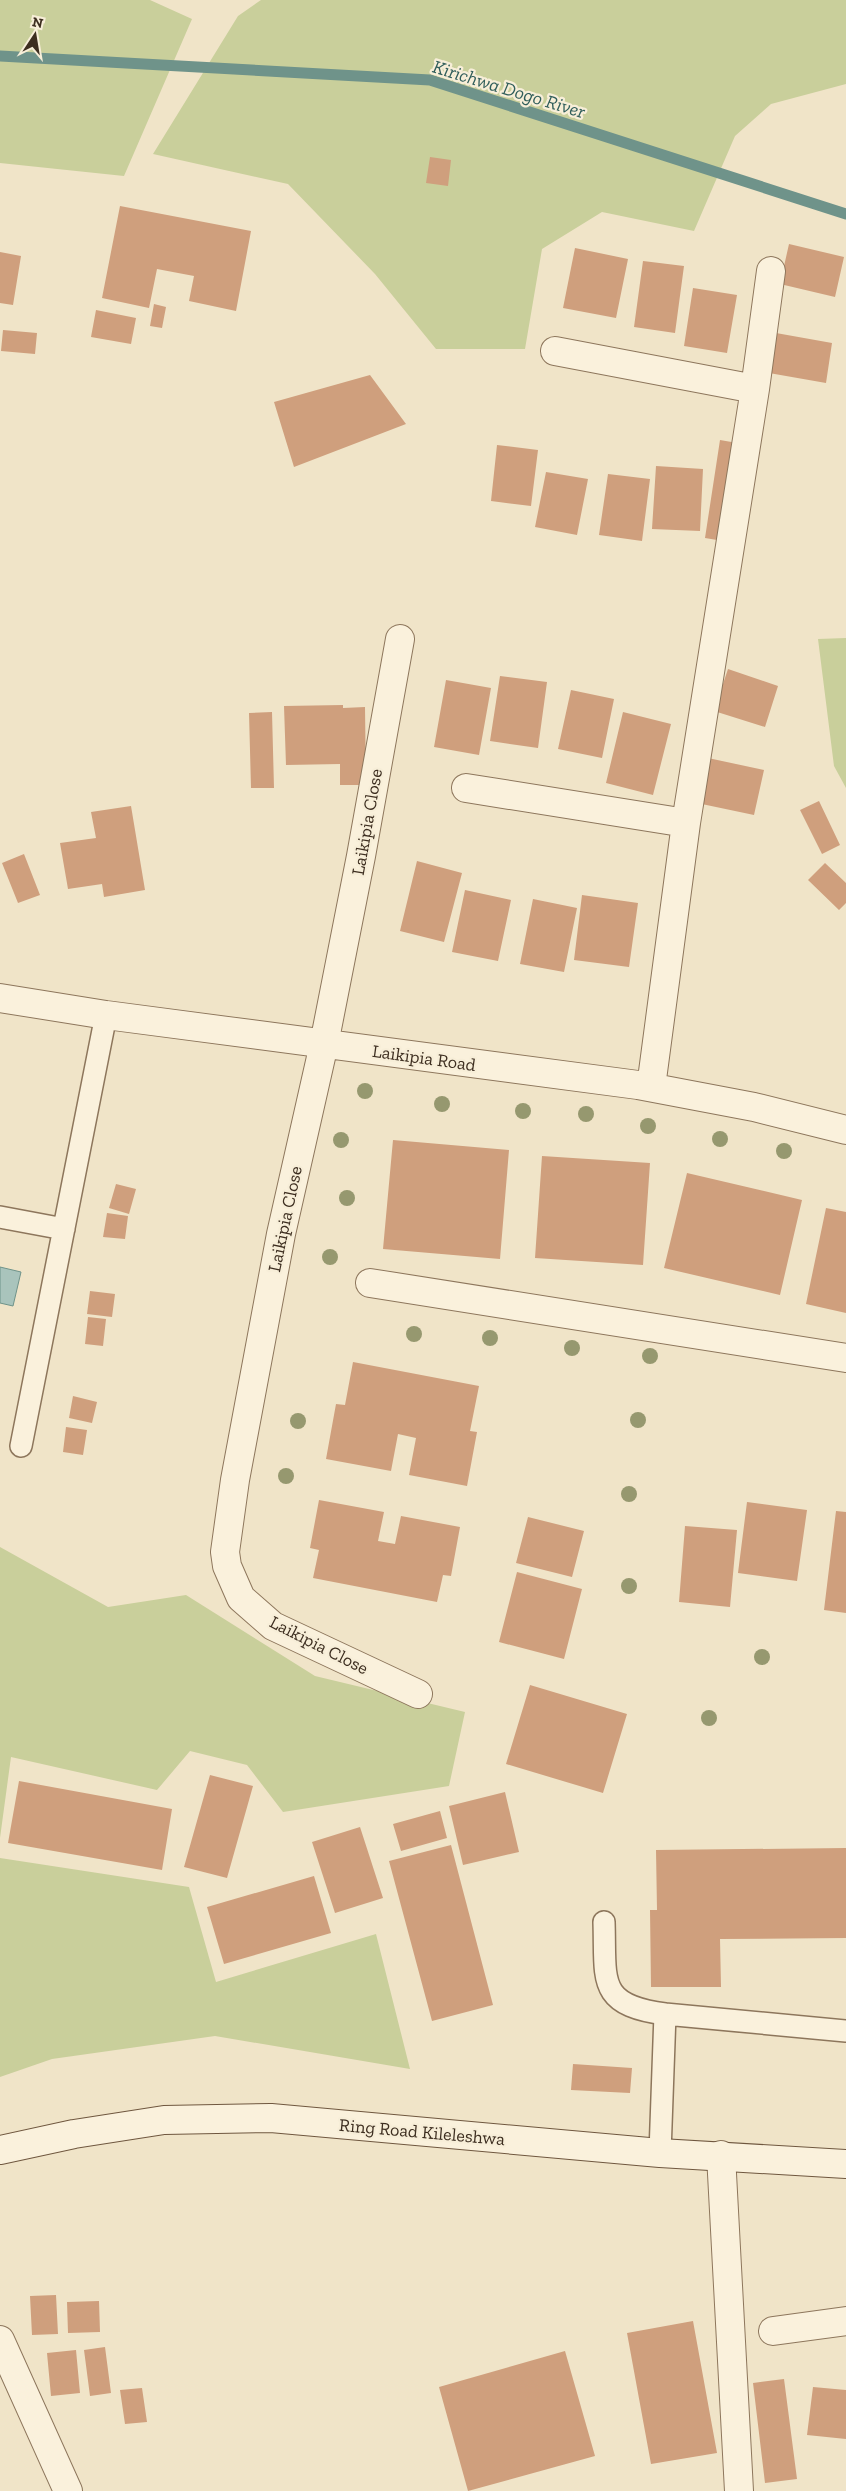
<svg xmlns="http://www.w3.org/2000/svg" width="846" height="2491" viewBox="0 0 846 2491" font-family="'Zilla Slab',serif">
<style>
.green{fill:#c9cf9b}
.water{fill:#a9c4bc;stroke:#6f938a}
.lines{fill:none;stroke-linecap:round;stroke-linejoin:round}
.stream{stroke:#6f938a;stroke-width:11}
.building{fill:#cf9f7d}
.service-casing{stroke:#8d765c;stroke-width:24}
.minor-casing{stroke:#8d765c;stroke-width:30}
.secondary-casing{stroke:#6f573f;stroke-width:30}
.service{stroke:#faf1dc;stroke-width:21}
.minor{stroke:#faf1dc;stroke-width:28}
.secondary{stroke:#faf1dc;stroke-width:28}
.tree{fill:#96986f}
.labels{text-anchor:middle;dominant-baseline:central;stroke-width:4.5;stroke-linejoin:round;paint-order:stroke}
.street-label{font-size:18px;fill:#3d2e20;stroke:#f7eed8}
.water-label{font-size:19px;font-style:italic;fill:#2f5d5a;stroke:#f7eed8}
</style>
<rect width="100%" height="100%" fill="#f0e4c8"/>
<path class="green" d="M0,0H150L192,19L124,176L0,163Z
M261,0H846V84L771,104L735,136L694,231L602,212L542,249L525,349H436L375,274L288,184L153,154L238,16Z
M846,638V788L834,766L818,639Z
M0,1547L108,1607L186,1595L315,1676L465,1712L449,1786L283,1812L247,1765L190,1751L157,1790L11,1757L0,1838Z
M0,1858L189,1887L216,1982L376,1934L410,2069L215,2036L52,2059L0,2077Z"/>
<path class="water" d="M0,1267L21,1272L13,1306L0,1303Z"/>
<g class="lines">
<path class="stream" d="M0,56L430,80L846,214"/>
</g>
<path class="building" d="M430,157L451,160L448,186L426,183Z
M120,206L251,231L236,311L189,301L194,276L157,269L149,308L102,298Z
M789,244L844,257L835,297L780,284Z
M575,248L628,259L616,318L563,308Z
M0,252L21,256L13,305L0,303Z
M643,261L684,266L675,333L634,327Z
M693,288L737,295L727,353L684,346Z
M154,304L166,307L162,328L150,326Z
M96,310L136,318L131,344L91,337Z
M3,330L37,333L35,354L1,351Z
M776,333L832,343L826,383L769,373Z
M370,375L406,424L294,467L274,402Z
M720,440L743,444L729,542L705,538Z
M497,445L538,450L531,506L491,501Z
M656,466L703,469L700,531L652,529Z
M546,472L588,479L577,535L535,527Z
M608,474L650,479L642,541L599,535Z
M728,669L778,686L765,727L714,711Z
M500,676L547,682L538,748L490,741Z
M446,680L491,688L479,755L434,747Z
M571,690L614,699L602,758L558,749Z
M343,705V708L365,707L366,785H340V764L286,765L284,706Z
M272,712L274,788H251L249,713Z
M623,712L671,724L653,795L606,783Z
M708,758L764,770L754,815L697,803Z
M819,801L840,845L822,854L800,810Z
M131,806L145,890L104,897L102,884L68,889L60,843L96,838L91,812Z
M24,854L40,895L18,903L2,863Z
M417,861L462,873L444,942L400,931Z
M825,863L846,883V903L839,910L808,880Z
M465,890L511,900L498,961L452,952Z
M582,895L638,903L629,967L574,960Z
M533,899L577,908L564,972L520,964Z
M393,1140L509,1150L500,1259L383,1249Z
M542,1156L650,1163L643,1265L535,1258Z
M687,1173L802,1200L780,1295L664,1268Z
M116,1184L136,1189L129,1214L109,1208Z
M826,1208L846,1212V1313L806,1304Z
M107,1213L128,1216L125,1239L103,1237Z
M90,1291L115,1294L112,1317L87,1314Z
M88,1317L106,1319L103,1346L85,1344Z
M353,1362L479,1386L470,1431L477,1432L467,1486L409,1475L416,1438L398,1434L391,1471L326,1459L336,1404L345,1405Z
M73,1396L97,1402L92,1423L69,1418Z
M66,1427L87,1430L83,1455L63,1452Z
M319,1500L384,1512L378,1541L395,1544L401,1516L460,1527L451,1576L443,1575L437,1602L313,1578L319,1550L310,1548Z
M747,1502L807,1510L797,1581L738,1573Z
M836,1511L846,1512V1613L824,1610Z
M528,1517L584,1531L572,1577L516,1563Z
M685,1526L737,1530L730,1607L679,1602Z
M517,1572L582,1589L564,1659L499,1642Z
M530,1685L627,1714L603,1793L506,1764Z
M210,1775L253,1786L227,1878L184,1867Z
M19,1781L172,1809L162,1870L8,1843Z
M505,1792L519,1852L463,1865L449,1806Z
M440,1811L447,1838L401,1851L393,1824Z
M360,1827L383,1898L335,1913L312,1842Z
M451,1845L493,2005L432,2021L389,1861Z
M846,1848V1938L720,1939L721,1987H651L650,1910H657L656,1850Z
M314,1876L331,1933L224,1964L207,1907Z
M573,2064L632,2068L630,2093L571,2090Z
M56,2295L58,2334L32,2335L30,2296Z
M99,2301L100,2332L68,2333L67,2302Z
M693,2321L717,2453L651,2464L627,2333Z
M105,2347L111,2393L90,2396L84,2350Z
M76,2350L80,2393L51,2396L47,2353Z
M565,2351L595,2456L468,2491L439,2387Z
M784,2379L797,2479L765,2483L753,2383Z
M813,2387L846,2390V2439L807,2435Z
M142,2388L147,2422L125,2424L120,2390Z"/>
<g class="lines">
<g class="service-casing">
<path id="service" d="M0,1217L64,1229
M21,1446L106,1015
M604,1922C606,1980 596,2005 665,2014
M660,2153L665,2014L846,2031"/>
</g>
<g class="minor-casing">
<path id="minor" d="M555,351L755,389
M400,639L361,856L324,1044L281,1234L235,1480L225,1552L227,1566L241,1598L273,1626L418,1694
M466,788L686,823
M0,998L106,1015L638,1085L754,1107L846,1130
M651,1087L686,823L755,389L771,271
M370,1283L846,1358
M721,2155L739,2491
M773,2331L846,2321
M0,2340L68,2491"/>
</g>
<g class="secondary-casing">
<path id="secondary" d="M0,2150L74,2134L164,2120L271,2118L660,2153L846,2164"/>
</g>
<use href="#service" class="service"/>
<use href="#minor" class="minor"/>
<use href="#secondary" class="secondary"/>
</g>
<g class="tree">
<circle cx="365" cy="1091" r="8"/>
<circle cx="442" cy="1104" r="8"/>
<circle cx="523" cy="1111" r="8"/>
<circle cx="586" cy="1114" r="8"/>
<circle cx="648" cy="1126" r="8"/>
<circle cx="720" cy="1139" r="8"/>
<circle cx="341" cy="1140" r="8"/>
<circle cx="784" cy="1151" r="8"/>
<circle cx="347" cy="1198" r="8"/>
<circle cx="330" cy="1257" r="8"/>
<circle cx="414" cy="1334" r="8"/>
<circle cx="490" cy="1338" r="8"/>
<circle cx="572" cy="1348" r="8"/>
<circle cx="650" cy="1356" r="8"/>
<circle cx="638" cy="1420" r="8"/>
<circle cx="298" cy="1421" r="8"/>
<circle cx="286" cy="1476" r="8"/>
<circle cx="629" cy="1494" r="8"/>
<circle cx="629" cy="1586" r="8"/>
<circle cx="762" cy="1657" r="8"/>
<circle cx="709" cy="1718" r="8"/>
</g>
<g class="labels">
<g class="street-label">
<text transform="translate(367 822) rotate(-80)">Laikipia Close</text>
<text transform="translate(424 1058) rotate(8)">Laikipia Road</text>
<text transform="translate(285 1219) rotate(-78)">Laikipia Close</text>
<text transform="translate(319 1645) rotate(27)">Laikipia Close</text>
<text transform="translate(422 2132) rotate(5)">Ring Road Kileleshwa</text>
</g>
<g class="water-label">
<text transform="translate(509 89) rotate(17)">Kirichwa Dogo River</text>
</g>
</g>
<g transform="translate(35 35) rotate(12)" stroke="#f7eed8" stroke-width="4" paint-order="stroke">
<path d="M0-4L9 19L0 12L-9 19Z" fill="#3d2e20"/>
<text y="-8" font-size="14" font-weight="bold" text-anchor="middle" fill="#3d2e20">N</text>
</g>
</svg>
